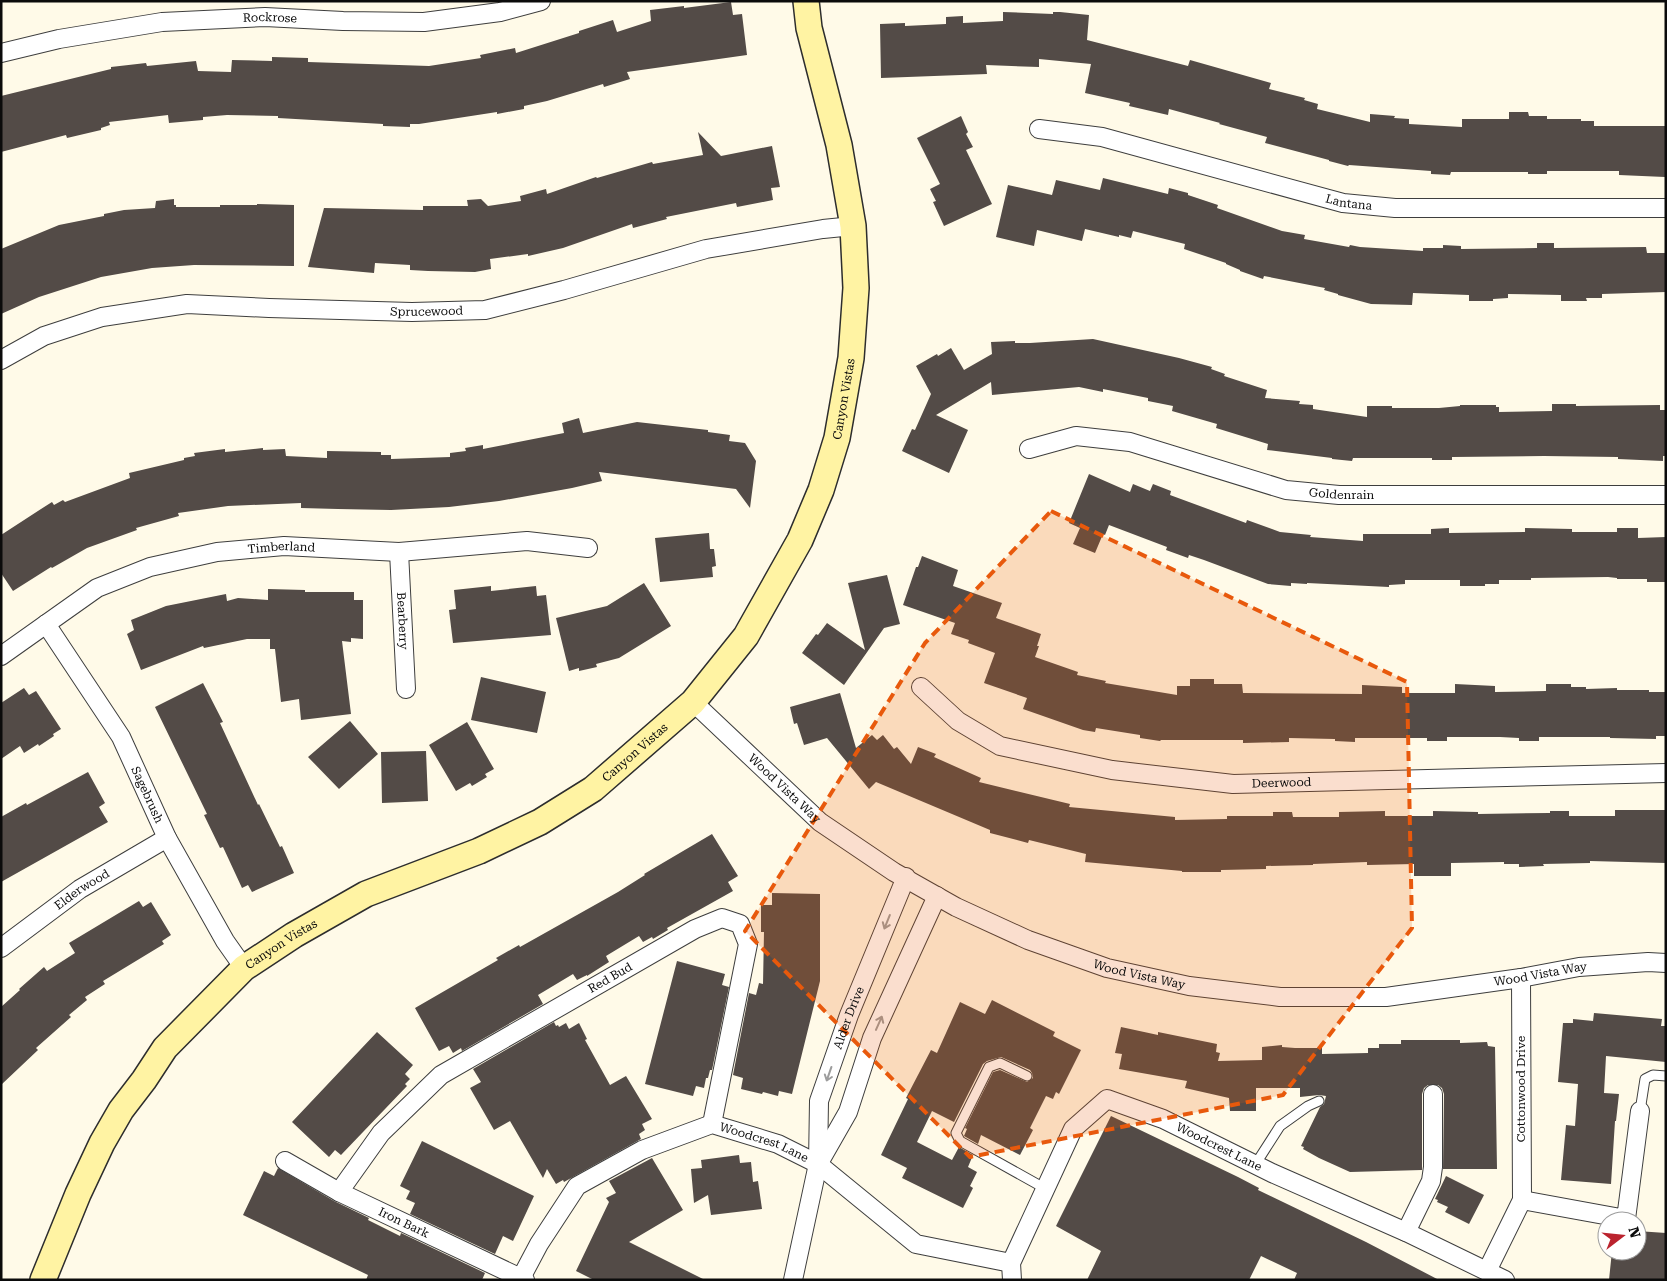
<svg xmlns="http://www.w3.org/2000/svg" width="1667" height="1281" viewBox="0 0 1667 1281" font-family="'Roboto Serif',serif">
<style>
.building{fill:#534b47}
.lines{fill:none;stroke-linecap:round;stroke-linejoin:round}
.lane-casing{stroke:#3e3e3e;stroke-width:11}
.street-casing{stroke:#3e3e3e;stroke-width:20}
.secondary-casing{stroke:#2d2d2d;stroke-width:28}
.lane{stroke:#fff;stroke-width:9}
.street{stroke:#fff;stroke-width:18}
.secondary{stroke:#fff3a3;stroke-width:25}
.oneway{stroke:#9d9d9d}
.marked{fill:#e8590c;fill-opacity:0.2;stroke:#e8590c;stroke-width:4;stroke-dasharray:10 6;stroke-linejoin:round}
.labels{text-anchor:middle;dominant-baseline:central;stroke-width:5;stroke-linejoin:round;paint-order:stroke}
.street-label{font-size:12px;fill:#0b0b0b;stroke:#fff}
</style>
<rect width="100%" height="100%" fill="#fffae8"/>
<path class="building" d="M731,2L733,15L742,14L747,55L627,72L630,79L604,87L603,84L547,101L524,106V109L497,114V112L419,124H410V127L383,126V124L278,118V116L227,115L203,117V120L169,123L168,115L109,122L110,125L101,128V130L67,138L66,135L1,152V96L111,69V67L146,63L147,66L196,61L198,71L231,72L232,60L272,61V57L308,58V62L429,66L481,58L480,55L515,48L516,53L579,33V31L613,20L617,32L651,21L650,10L684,6V8Z
M1003,12L1053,14V12H1060L1089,15L1087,40L1188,66L1190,60L1271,83L1269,89L1305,98L1304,100L1318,104L1317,109L1370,122V114L1395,116L1394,118L1409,119V124L1462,127V119H1509V112H1528L1529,116H1547V119H1581V121H1594V126H1666L1665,177L1619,175V171H1547V174H1528V172H1451L1450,175L1431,174V171L1349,165L1348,166L1329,161V160L1265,143L1267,137L1219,124L1220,123L1169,109L1168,115L1129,106L1130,103L1085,93L1091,64L1039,59V67L986,65L987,74L881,78L880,24L905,23V26L946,24V17L963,16V23L1003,21Z
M961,116L968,132L966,134L973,147L966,150L992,204L944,226L933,202L936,201L930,189L940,184L917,138Z
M698,132L721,156L772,146L780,187L771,188L773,200L737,207L736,203L666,217L667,219L633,228L632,224L563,248L528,256V254L490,259L491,269L475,272L428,271L410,270V265L375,263L374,273L308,267L324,208L423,210V206H468L467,200L481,199L488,206L521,201L520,196L546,189L547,194L596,177L597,178L652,162L653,164L703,155Z
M1103,178L1168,194L1169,188L1188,193V195L1218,205L1217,208L1282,231L1305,235L1304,239L1349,247L1350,245L1360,247L1423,251V248H1443V245L1461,246V249L1537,248V243H1554V248L1646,247L1647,253H1666V292L1602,294V298H1586L1587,301H1561V295L1508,294V298L1493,299V301H1469V295L1413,293L1412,305L1371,304L1338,295V294L1324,290L1325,288L1264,276L1263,279L1240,271V270L1226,264V263L1184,249L1185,244L1133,231L1131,238L1119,235V237L1085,229L1082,241L1037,230L1034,246L996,237L1008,185L1052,195L1056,180L1100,190Z
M174,199V205H176V207H220V205H257V204L294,205V266L194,265L152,268L101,277L39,297L1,314V249L59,225L104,216V214L124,210L155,208L156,201Z
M1093,339L1179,358L1212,367L1211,369L1225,374L1224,376L1267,390L1265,398L1300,401L1299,404L1313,405V409L1367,417V406H1392V408H1439L1460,406V405H1496V407H1499V412L1552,411V404H1576V406L1660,405V410H1666V456H1663V461L1618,459V457L1544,456L1452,457V460H1432V458H1353L1352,461L1332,459V458L1267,450L1268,444L1216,428L1217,424L1172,411L1173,406L1148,401V398L1103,389V392L1079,387L992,395L991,382L936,415L968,430L949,473L902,451L912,429L915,430L931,394L916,366L937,354L938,356L951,348L964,370L992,354L991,342L1015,341V343H1030Z
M579,418L583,433L637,422L708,430V432L730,435L729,441L745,443L756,461L750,508L736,489L599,472L602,481L572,488L499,501L449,507L391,510L338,509L301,508V503L228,506L178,513L179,516L136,528L137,530L87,548L52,568L51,567L13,591L1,573V535L41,509L52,502L54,505L63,500L65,502L130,478L129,473L184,460V458L195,456L194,453L225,449V452L263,448V450L285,449L286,456L327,458V451L381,452V455H391V459L450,457V453L466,451L465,448L483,445V449L564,433L562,423Z
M1089,474L1130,492L1133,484L1150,491L1153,484L1171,491L1170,495L1246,523L1247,520L1280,532L1311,535L1310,537L1363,541V534H1431V529L1449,528V533L1525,532V528L1572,529V532H1617V528H1638V538L1666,537V582H1647V579H1617V578L1608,577L1531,578V580H1499V584H1485V586H1460V580H1405V584L1389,585V587L1307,583V584L1291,583V586L1268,584L1204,560L1189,555L1188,558L1166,550L1167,547L1109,525L1105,535L1103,534L1095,553L1073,544L1080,528L1069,523Z
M709,533L710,549H714L716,566L712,567L713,577L660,582L655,538Z
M922,556L958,570L953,586L1002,603L996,618L1041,634L1037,646H1039L1035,657L1078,672L1077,675L1106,681L1105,683L1177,695V686H1190V679H1214V684H1242L1243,693L1362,694V685L1402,687V693H1455V684L1495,686V692L1546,691V684H1571V687H1586V689L1617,688V690H1649V692H1666V736H1656V739L1610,738V737H1539V741H1519V738L1500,737H1447V741H1427V738H1355V742L1335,741V739L1289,738V742L1243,743V740H1161L1160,741L1140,738V735L1096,728L1095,732L1083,730L1023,709L1027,698L984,683L995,653L968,643L969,640L951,634L955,623L903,605L916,567H918Z
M887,575L900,624L884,628L844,685L802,653L816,634L818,635L827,623L865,650L848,583Z
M644,583L671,626L619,658L596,664L597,667L579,671V668L569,671L556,618L607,606Z
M491,586V591L536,586L537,596L546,595L551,635L453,643L449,610L456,609L454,590Z
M268,589L305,590V592H354V600H363V639L351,638V642L342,641L351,714L301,720L299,699L281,702L275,649H270V639H247L204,648L203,646L141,670L127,634L134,630L131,620L166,606L226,594L227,601L238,598L268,600Z
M481,677L546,692L537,733L471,720Z
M203,683L223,722L220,723L258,805L259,804L280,847L282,846L294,873L252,892L248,885L242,888L223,847L220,848L204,815L207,814L155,707Z
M24,688L29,695L36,691L61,729L53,734L54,736L39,746L38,744L24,753L20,746L1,759V703Z
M840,693L856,748L872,735L877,740L883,735L894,749L897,747L911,764L918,747L936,754L934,757L981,778L979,782L1070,804L1069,807L1175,817V820L1227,819V816H1273V812H1292L1293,817H1339V812L1385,811V816H1433V811L1478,812V814L1550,813V811H1569V816H1615V810H1666V863L1590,861V863L1543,864L1544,866L1519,867V864H1504V862L1451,863V876H1414V864L1367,865V862L1313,864V865L1266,866V869L1221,870V872H1182V871L1085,862L1086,854L1029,840L1028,843L990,833V830L876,782L869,789L827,738L804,745L797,723L794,724L790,707Z
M350,721L378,754L339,789L308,757Z
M467,722L494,769L485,774L487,777L472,786L470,783L456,791L429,745Z
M426,751L428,801L382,803L381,752Z
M88,772L105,803L99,807L108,822L1,882V817L26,803L27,805Z
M712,834L738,876L728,882L733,891L667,928L668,930L653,939L652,937L643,942L639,936L606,956L609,962L587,976V975L577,980L573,974L538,995L543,1004L462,1051L461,1048L453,1053L449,1046L439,1051L415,1008L498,960L496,958L519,945L520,947L618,892L645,875L644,874Z
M772,893L820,894V981L792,1094L779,1091L778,1096L763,1092L762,1094L741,1089L743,1078L733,1075L749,993L756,995L759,983L763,984L764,932H761V905H772Z
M139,901L143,907L151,902L171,935L162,941L164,944L103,981L105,984L85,997L87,1000L69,1015L71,1017L36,1048L38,1050L1,1085V1007L20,990L19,989L44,967L47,971L75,953L69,943Z
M677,961L725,974L722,985L729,987L712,1070H710L708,1078H706L704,1088L696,1086L693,1096L645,1084Z
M992,1000L1055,1032L1053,1036L1081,1050L1059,1094L1056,1092L1053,1099L1046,1096L1030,1128L1033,1130L1020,1155L981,1135L978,1144L964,1136L967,1129L965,1128L993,1072L1000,1070L1027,1082L1033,1078L1032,1073L1030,1070L1001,1057L987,1061L983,1064L954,1122L932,1111L917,1142L952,1160L959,1147L973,1155L968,1167L977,1172L970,1186L973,1188L963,1208L902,1178L907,1168L881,1155L908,1099L906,1098L931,1050L937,1053L960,1002L985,1014Z
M1594,1013L1662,1019L1661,1026H1666V1062L1606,1056L1604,1093L1619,1094L1616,1121H1615L1611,1184L1561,1180L1566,1125L1575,1126L1578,1084L1558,1082L1563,1023H1573V1019L1593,1021Z
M554,1022L556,1026L558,1025L559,1027L566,1023L569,1029L579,1023L587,1039L585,1040L610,1085L626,1076L652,1119L642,1124L645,1130L639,1134L641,1139L564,1182L563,1180L556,1184L547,1169L543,1178L510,1121L494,1130L470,1088L481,1082L473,1069Z
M1121,1027L1158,1035V1032L1217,1044L1216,1052L1220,1053L1218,1061L1262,1060V1047L1282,1045V1047L1295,1048H1322V1054L1368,1053V1048H1379V1044H1401V1040H1460V1043L1487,1042L1488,1046L1495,1047L1497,1169H1443L1444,1094L1442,1088L1438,1085H1428L1424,1088L1422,1094V1170L1350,1172L1319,1158L1303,1149L1304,1147L1301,1146L1320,1107L1324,1104L1326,1096L1319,1095L1300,1097V1088H1256V1111H1230L1229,1098L1185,1088L1187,1081L1119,1069L1122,1054L1115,1053Z
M377,1032L413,1065L405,1074L410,1079L405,1084L407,1086L341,1155L335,1150L329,1157L292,1122Z
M1111,1116L1238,1177L1259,1188L1258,1190L1366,1242L1439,1280H1294L1297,1273L1261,1256L1249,1280H1087L1101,1251L1056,1226Z
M422,1141L534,1196L513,1241L503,1236L495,1254L410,1214L415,1203L406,1199L410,1191L400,1186Z
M739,1155L740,1163L751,1162L753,1182L758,1181L762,1209L711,1215L708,1195L694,1203L691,1169L702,1168L701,1160Z
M652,1158L683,1210L629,1242L705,1280H594L576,1271L609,1202L606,1198L616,1193L609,1181Z
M278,1168L334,1201L369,1218L368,1220L400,1236L401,1233L485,1273L482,1280H366L368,1275L243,1215L264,1171L274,1176Z
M1446,1176L1484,1195L1469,1224L1445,1212L1448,1207L1437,1202L1438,1200L1435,1199Z
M1637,1231L1666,1233V1280H1609L1612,1251H1637Z"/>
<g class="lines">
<g class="lane-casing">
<path id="lane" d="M1027,1076L1000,1063L989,1067L956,1133L960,1141L1046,1189
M1640,1111L1645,1079L1653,1075L1666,1076
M1255,1165L1280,1126L1308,1106L1319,1101"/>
</g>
<g class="street-casing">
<g id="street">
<path id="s1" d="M1,53L59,39L162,22L265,17L343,21L424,22L500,12L541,1"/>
<path id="s2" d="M1039,129L1102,137L1343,203L1395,208H1666"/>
<path id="s3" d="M1,360L44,336L102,317L187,304L269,308L412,312L485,310L564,290L706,249L823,229L853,226"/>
<path id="s4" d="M1029,449L1076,436L1130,442L1286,490L1339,495H1666"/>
<path id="s5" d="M399,552L406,689"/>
<path id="s6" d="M46,624L121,737L167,838L225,941L244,968"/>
<path id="s7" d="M1,656L97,588L150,567L217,552L284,546L399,552L527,541L588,548"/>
<path id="s8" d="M921,687L958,721L1000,746L1112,770L1233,784L1666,773"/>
<path id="s9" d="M693,702L820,822L894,872L956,907L1028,940L1107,968L1189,986L1280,997H1386L1521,978L1579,967L1648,962L1666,963"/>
<path id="s10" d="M1,948L80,889L167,838"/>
<path id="s11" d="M285,1161L339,1192L525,1280"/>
<path d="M820,1161L848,1112L872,1038L937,896"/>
<path id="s12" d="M339,1192L381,1133L441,1075L695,929L722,918L740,924L748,944L712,1124"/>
<path d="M1522,1200L1626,1219L1640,1111"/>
<path d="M1406,1232L1431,1181L1433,1167V1094"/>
<path d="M1487,1271L1522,1200L1521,978"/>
<path id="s13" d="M521,1278L539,1244L577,1186L642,1150L712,1124L778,1144L818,1164L916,1244L1011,1263"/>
<path id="s14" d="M793,1280L818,1164L819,1101L849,1015L906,877"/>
<path id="s15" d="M1012,1280L1011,1263L1073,1129L1107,1099L1163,1119L1272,1173L1406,1232L1505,1280"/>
</g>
</g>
<g class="secondary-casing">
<g id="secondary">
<path id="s16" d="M43,1280L78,1194L102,1143L121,1110L144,1080L165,1048L244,968L294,935L366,894L479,851L540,822L593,789L693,702L746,636L800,540L821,490L837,438L851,358L856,288L853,226L839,145L809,28L806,1"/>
</g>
</g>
<use href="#lane" class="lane"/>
<use href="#street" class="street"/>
<use href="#secondary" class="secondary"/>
</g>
<defs><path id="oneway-shaft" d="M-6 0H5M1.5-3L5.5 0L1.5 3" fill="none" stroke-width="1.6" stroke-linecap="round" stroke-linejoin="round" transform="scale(1.25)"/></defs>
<g class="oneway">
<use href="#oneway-shaft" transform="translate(887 922) rotate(112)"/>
<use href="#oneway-shaft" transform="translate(879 1023) rotate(-66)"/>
<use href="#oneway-shaft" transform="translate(829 1074) rotate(109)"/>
</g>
<path class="marked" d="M1051,511L1407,682L1412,928L1283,1095L970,1157L745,931L925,643Z"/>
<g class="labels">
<g class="street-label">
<text stroke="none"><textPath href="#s1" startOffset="272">Rockrose</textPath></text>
<text stroke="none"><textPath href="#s2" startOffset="319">Lantana</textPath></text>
<text stroke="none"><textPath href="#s3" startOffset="436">Sprucewood</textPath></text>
<text stroke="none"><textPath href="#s16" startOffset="1245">Canyon Vistas</textPath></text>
<text stroke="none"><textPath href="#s4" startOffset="322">Goldenrain</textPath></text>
<text stroke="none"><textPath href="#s7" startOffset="308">Timberland</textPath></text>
<text stroke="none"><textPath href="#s5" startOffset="69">Bearberry</textPath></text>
<text stroke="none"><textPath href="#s16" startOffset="825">Canyon Vistas</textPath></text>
<text stroke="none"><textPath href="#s8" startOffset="384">Deerwood</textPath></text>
<text stroke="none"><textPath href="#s9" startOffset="126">Wood Vista Way</textPath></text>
<text stroke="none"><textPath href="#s6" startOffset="199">Sagebrush</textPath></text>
<text stroke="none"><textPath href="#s10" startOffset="100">Elderwood</textPath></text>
<text stroke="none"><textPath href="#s16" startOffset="420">Canyon Vistas</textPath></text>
<text stroke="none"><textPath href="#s9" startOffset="531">Wood Vista Way</textPath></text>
<text stroke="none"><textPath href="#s9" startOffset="936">Wood Vista Way</textPath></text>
<text stroke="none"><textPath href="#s12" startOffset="351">Red Bud</textPath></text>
<text stroke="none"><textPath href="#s14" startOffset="270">Alder Drive</textPath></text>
<text transform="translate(1521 1089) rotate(-90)">Cottonwood Drive</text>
<text stroke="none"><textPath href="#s13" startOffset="312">Woodcrest Lane</textPath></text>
<text stroke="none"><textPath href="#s15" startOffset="332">Woodcrest Lane</textPath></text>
<text stroke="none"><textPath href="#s11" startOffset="134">Iron Bark</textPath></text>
</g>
</g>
<rect width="1667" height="1281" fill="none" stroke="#0b0b0b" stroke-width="5"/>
<g transform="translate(1622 1236) rotate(74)"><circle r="24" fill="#ffffff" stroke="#9d9d9d"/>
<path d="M0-4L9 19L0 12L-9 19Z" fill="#bb232e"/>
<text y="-8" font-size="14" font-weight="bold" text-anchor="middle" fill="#0b0b0b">N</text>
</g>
</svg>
